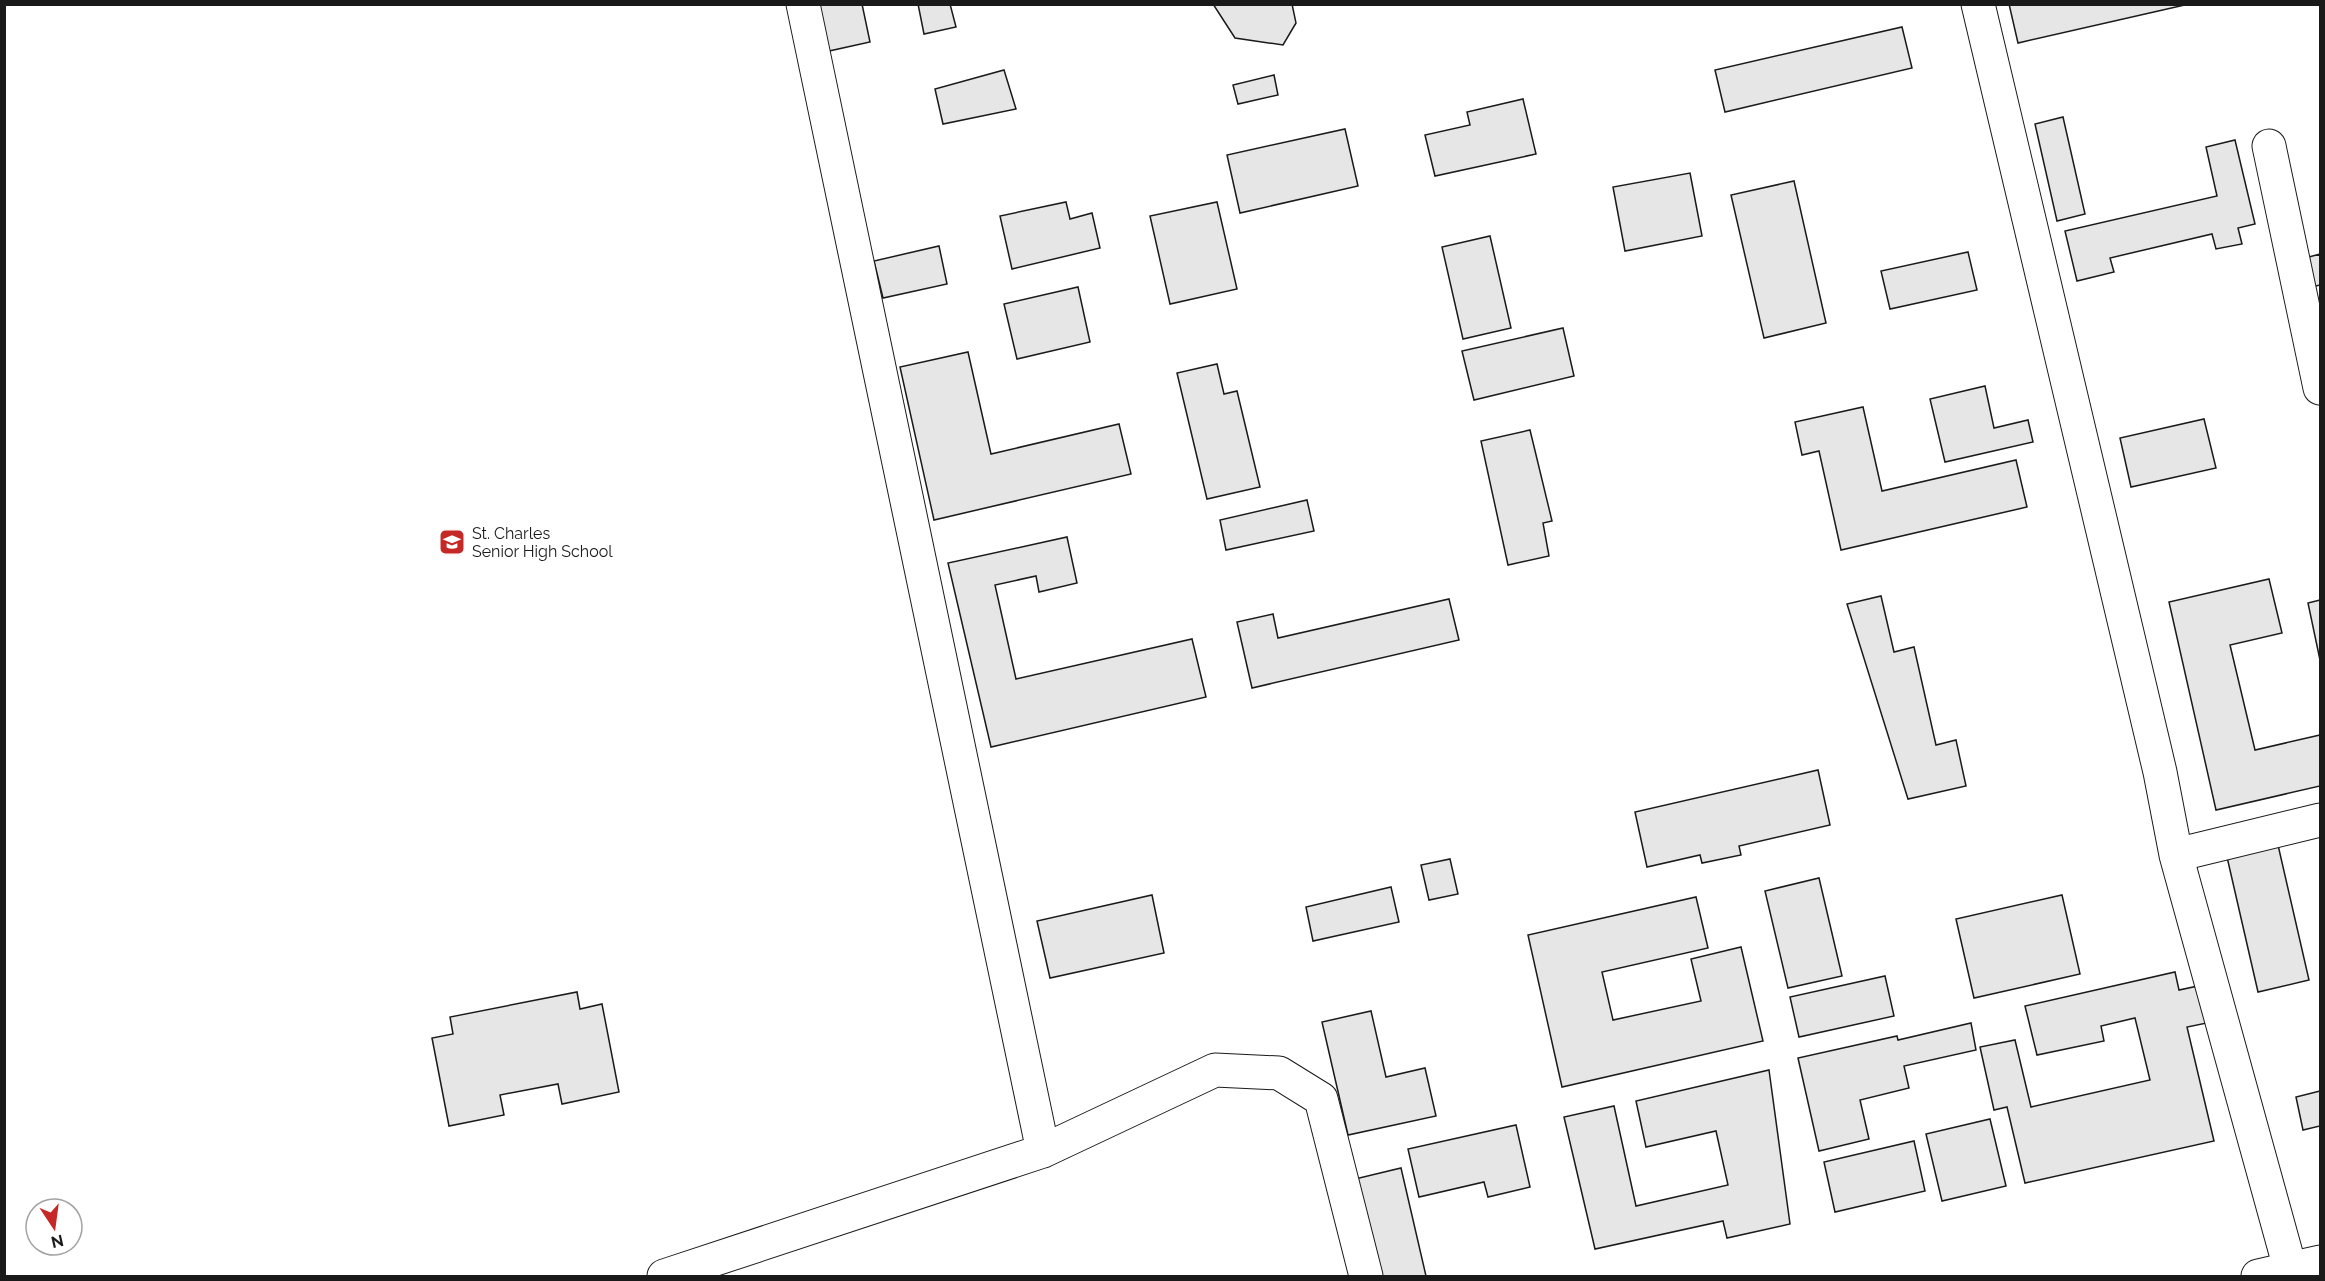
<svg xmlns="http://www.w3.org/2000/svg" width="2325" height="1281" viewBox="0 0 2325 1281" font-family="Raleway,sans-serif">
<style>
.building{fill:#e6e6e6;stroke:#1a1a1a;stroke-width:1.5}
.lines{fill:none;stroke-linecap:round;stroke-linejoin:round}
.street-casing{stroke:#1a1a1a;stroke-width:35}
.street{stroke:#fff;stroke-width:33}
.labels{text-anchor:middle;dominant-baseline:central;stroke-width:4.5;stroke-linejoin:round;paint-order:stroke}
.poi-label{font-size:16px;fill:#1a1a1a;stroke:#fff;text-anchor:start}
</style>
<rect width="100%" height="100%" fill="#fff"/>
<path class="building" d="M818,4H862L870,42L829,51Z
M918,4H950L956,27L924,34Z
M1213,4H1292L1296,23L1283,45L1235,38Z
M2009,4H2189L2018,43Z
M1902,27L1912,68L1725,112L1715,70Z
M1004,70L1016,109L943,124L935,89Z
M1274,75L1278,95L1238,104L1233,85Z
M1523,99L1536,154L1435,176L1425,135L1470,125L1467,112Z
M2063,117L2085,214L2057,221L2035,124Z
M1345,129L1358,186L1240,213L1227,155Z
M2235,140L2255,224L2238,228L2242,244L2216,249L2212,234L2110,258L2114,272L2077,281L2065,231L2217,196L2206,147Z
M1690,173L1702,236L1625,251L1613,187Z
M1794,181L1826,323L1764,338L1731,195Z
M1066,202L1070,219L1092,213L1100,248L1012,269L1000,216Z
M1217,202L1237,289L1170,304L1150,216Z
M1490,236L1511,328L1463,339L1442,247Z
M939,246L947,284L883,298L874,261Z
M1968,252L1977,290L1890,309L1881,271Z
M2320,254V285L2312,287L2305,258Z
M1078,287L1090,342L1017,359L1004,304Z
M1563,328L1574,376L1474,400L1462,351Z
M968,352L991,454L1119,424L1131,474L934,520L900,367Z
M1217,364L1224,394L1237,391L1260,487L1207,499L1177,373Z
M1985,386L1994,428L2028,420L2033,442L1945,462L1930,399Z
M1863,407L1882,491L2016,460L2027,507L1841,550L1819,451L1802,455L1795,422Z
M2204,419L2216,468L2131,487L2120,438Z
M1530,430L1552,521L1543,523L1549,556L1508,565L1481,441Z
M1307,500L1314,531L1226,550L1220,520Z
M1067,537L1077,583L1039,592L1036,576L995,585L1016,679L1192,639L1206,697L991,747L948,563Z
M2269,579L2282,633L2230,645L2255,750L2320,735V786L2216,810L2169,602Z
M1881,596L1894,652L1914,647L1936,745L1956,740L1966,786L1908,799L1847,604Z
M1449,599L1459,640L1252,688L1237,622L1273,614L1278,638Z
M2320,600V660L2308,603Z
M1818,770L1830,825L1739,846L1741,855L1702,863L1700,855L1647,867L1635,812Z
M2278,845L2309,980L2258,992L2227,857Z
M1450,859L1458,894L1429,900L1421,865Z
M1819,878L1842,976L1788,988L1765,891Z
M1391,887L1399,922L1313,941L1306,907Z
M1152,895L1164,953L1050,978L1037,921Z
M2062,895L2080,974L1974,998L1956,919Z
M1696,897L1708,948L1602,972L1613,1020L1701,1001L1691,959L1741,947L1763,1041L1562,1087L1528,935Z
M2175,972L2179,990L2198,986L2207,1023L2187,1027L2214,1141L2025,1183L2007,1107L1994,1110L1980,1047L2015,1040L2031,1107L2150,1080L2135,1018L2101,1026L2104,1041L2037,1055L2025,1006Z
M1885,976L1894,1016L1799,1037L1790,997Z
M577,992L580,1009L602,1004L619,1092L562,1104L558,1084L500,1095L504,1115L449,1126L432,1038L453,1034L450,1017Z
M1371,1011L1386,1077L1425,1068L1436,1116L1348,1135L1322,1022Z
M1971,1023L1976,1050L1904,1066L1909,1088L1860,1100L1869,1139L1819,1151L1798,1058L1897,1036L1898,1040Z
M1769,1070L1790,1224L1727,1238L1723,1221L1595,1249L1564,1117L1614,1106L1636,1206L1728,1185L1716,1131L1646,1147L1636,1101Z
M2320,1091V1126L2303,1130L2296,1097Z
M1990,1119L2006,1186L1942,1201L1926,1134Z
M1516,1125L1530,1187L1488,1197L1484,1182L1419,1197L1408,1149Z
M1914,1141L1925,1191L1835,1212L1824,1162Z
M1401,1168L1426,1276H1377L1355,1179Z"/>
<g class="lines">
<g class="street-casing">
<path id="street" d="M803,4L1043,1151
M1978,4L2160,772L2176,855L2290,1268
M2269,146L2320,388
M2176,855L2320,820
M664,1276L1043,1151L1215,1070L1279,1073L1321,1099L1366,1276
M2258,1276L2320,1262"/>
</g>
<use href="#street" class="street"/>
</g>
<defs>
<g id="school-square" transform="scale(1.35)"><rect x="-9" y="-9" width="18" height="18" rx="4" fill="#c62828" stroke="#fff"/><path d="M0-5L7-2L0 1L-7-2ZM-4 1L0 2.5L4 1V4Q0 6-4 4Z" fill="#fff"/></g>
</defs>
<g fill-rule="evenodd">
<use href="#school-square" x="452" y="542"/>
</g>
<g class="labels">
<g class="poi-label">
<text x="472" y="533">St. Charles<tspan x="472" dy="18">Senior High School</tspan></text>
</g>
</g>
<rect width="2325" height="1281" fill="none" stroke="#1a1a1a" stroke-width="12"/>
<g transform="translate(54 1227) rotate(167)"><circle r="28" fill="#ffffff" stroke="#a3a3a3" stroke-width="1.5"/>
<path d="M0-4.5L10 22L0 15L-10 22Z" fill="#c62828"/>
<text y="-9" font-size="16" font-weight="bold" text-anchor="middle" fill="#1a1a1a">N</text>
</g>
</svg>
